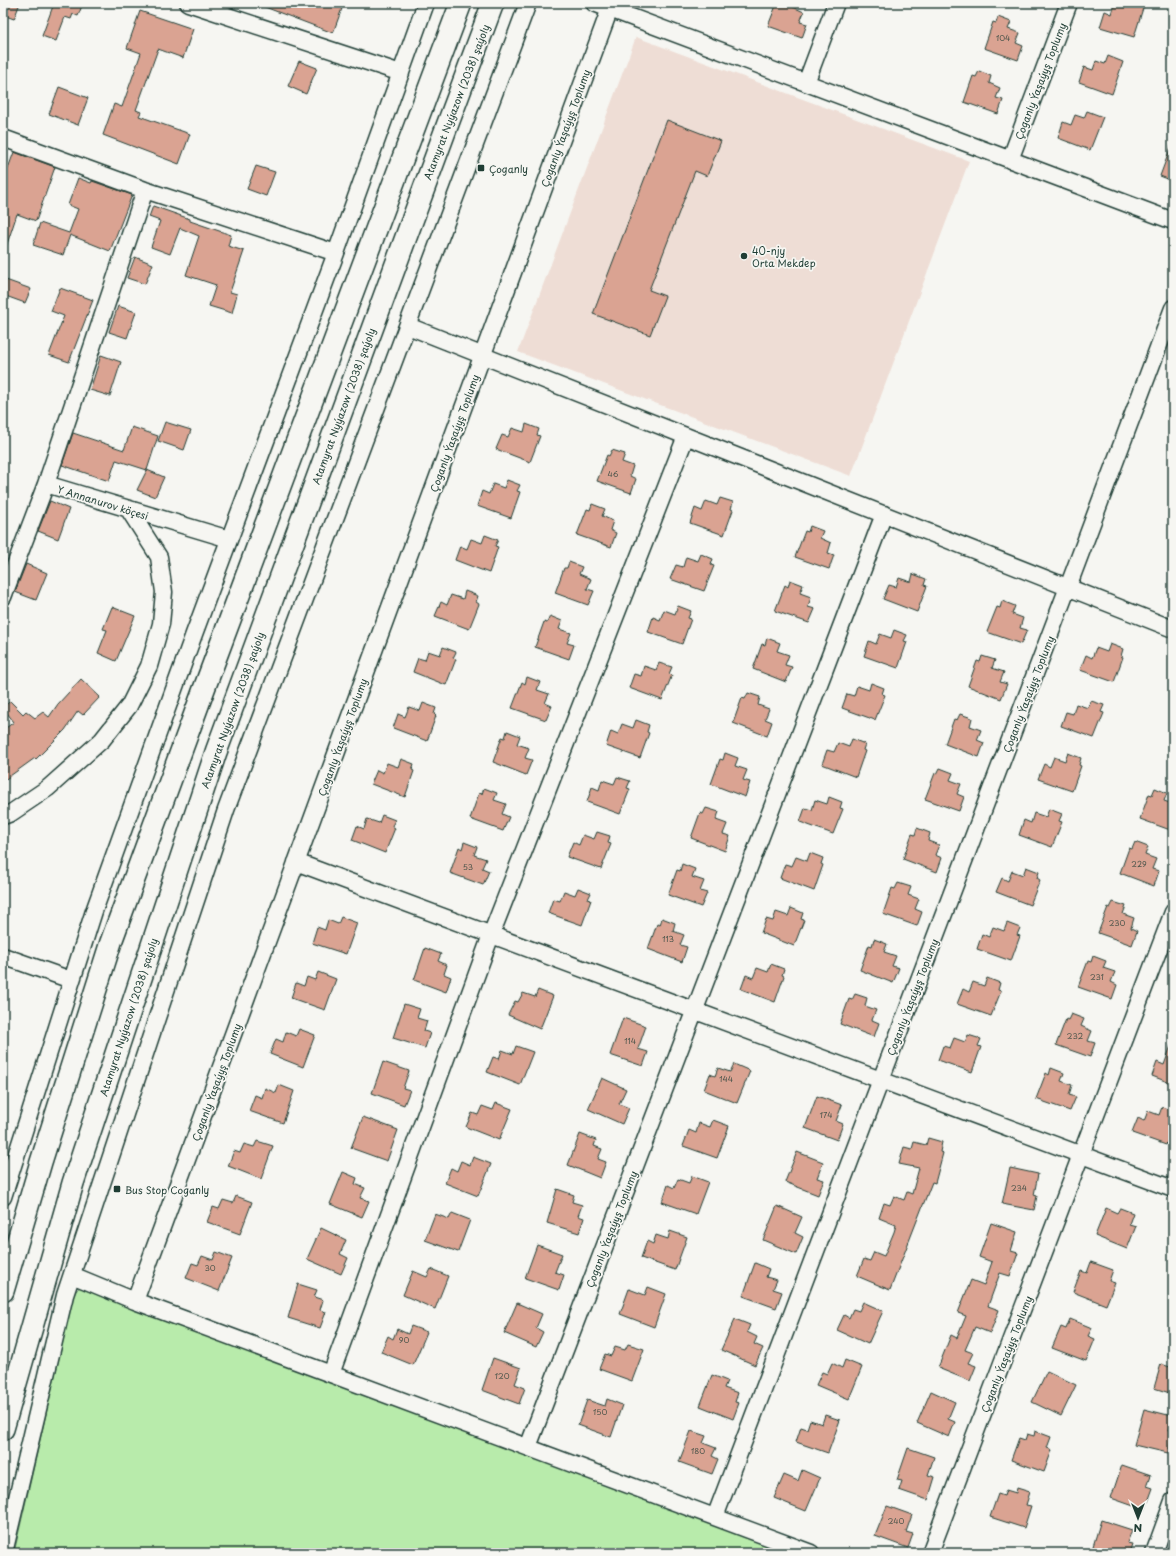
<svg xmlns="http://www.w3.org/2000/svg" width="1176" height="1556" viewBox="0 0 1176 1556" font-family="'Playpen Sans',sans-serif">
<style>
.built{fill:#eeddd5}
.green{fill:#b8ebab;stroke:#6c9470}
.building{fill:#daa392;stroke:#1f3d34}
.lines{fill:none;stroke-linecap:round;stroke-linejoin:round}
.minor-casing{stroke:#1f3d34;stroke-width:19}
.major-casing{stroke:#1f3d34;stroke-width:24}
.minor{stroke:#f6f6f2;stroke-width:16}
.major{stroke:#f6f6f2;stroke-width:21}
.poi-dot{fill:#1f3d34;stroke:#f6f6f2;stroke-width:1.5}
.labels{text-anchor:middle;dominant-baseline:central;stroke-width:3.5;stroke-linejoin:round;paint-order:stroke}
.number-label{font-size:8px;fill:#4e564c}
.street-label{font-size:10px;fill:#1f3d34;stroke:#f6f6f2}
.poi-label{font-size:10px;fill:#1f3d34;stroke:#f6f6f2;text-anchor:start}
</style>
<rect width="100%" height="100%" fill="#f6f6f2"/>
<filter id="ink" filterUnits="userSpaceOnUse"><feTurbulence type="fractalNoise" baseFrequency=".025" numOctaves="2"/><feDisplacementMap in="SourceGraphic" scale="8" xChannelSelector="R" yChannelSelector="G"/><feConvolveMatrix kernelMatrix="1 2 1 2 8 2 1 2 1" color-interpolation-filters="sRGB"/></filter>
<g filter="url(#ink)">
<path class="built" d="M636,37L969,161L851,476L518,352Z"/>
<path class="green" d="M80,1287L797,1553H14L70,1310C72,1302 73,1292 80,1287Z"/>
<path class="building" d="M6,3H20L14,19L3,15Z
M47,3H83L78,16L73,14L71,19L65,17L56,41L42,36L53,6Z
M257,3H344L333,33L257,4Z
M777,3H795L793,7L804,12L800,22L807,24L802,38L768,26Z
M1127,3H1138L1144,5L1134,37L1100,27L1105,11L1112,14L1115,4L1125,7Z
M140,11L193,29L183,58L158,49L136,110L141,112L139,116L190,134L179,164L103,135L114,104L122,107L141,53L127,48Z
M998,17L1011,22L1008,29L1020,33L1016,43L1023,46L1018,60L984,48L993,22L996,23Z
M1108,56L1123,62L1112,94L1079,82L1084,67L1093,70L1096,61L1105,64Z
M299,61L317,68L306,94L288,86Z
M979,71L991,76L989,83L1000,88L996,98L1003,100L998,114L964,102L973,76L976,77Z
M59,87L88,98L78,125L49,114Z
M1087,111L1103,117L1090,150L1058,138L1063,122L1071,125L1075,115L1084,118Z
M667,120L721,141L707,176L695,171L649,290L665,296L650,335L593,314Z
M1172,144H1173V181L1160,176Z
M14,152L55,167L36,221L17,214L5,250H3V182Z
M256,166L275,172L266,196L247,189Z
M78,178L91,183L92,181L132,195L110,251L70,235L63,255L33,245L40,223L69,233L78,209L68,205Z
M153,206L190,219V221L231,235L228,246L244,251L230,292L237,294L232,313L209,306L216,285L186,275L199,236L180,228L170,254L151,247L160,221L149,217Z
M135,257L153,264L145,284L127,278Z
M3,279L31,289L25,303L3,295Z
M60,288L93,300L69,362L49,355L64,316L51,311Z
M118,306L136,312L127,338L109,332Z
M101,355L121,362L110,396L90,390Z
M165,422L191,430L184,450L158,441Z
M526,424L539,429L537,435L540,436L530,462L496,449L502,435L508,437L512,428L524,432Z
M132,427L158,436L147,470L116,460L109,481L62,465L73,433L124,450Z
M612,450L625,454L622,462L633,466L630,476L636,479L631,493L597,481L607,455L609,456Z
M147,470L164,477L155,497L137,490Z
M507,480L520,485L517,491L520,492L511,518L477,506L482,491L489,494L493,484L504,488Z
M720,498L733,502L731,509L733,510L724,535L690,523L695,508L702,511L706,501L717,505Z
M50,501L69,509L58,539L38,531Z
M592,504L605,509L602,516L613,521L610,530L616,533L611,547L577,535L587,509L590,510Z
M810,526L823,531L820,538L831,543L828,553L834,555L829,569L795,557L805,531L808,532Z
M485,535L498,540L495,546L498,547L489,573L455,560L460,546L467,549L471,539L482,543Z
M701,554L713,559L711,565L714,566L704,591L670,579L676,565L683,567L686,557L698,561Z
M569,562L582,567L579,574L591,579L587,589L594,591L588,605L555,593L564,568H567Z
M26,564L47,573L36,600L15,592Z
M913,574L926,579L924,585L927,586L917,612L883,599L889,585L896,587L899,578L911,582Z
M790,580L803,585L800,593L811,597L808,607L815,609L809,623L775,611L785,585L788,587Z
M465,591L478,596L476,602L479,604L469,629L435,616L441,602L447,605L451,595L463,599Z
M1002,601L1015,606L1012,614L1023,618L1020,628L1027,630L1021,644L987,632L997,607L1000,608Z
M678,606L691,611L688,618L691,619L682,644L648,632L653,617L660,620L664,610L675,614Z
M112,607L135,616L116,661L98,653L107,630L103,629Z
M550,616L562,621L559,629L571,633L567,643L574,645L569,659L535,647L544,622L547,623Z
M894,630L907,635L904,641L907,642L898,668L864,656L869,641L876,644L880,634L891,638Z
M767,638L780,643L777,651L789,655L785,665L792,667L786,682L753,669L762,644L765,645Z
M1110,644L1123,649L1121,656L1123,657L1114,682L1080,670L1086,655L1092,658L1096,648L1107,652Z
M443,647L456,652L453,658L456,659L446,685L413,672L418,658L425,660L428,651L440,655Z
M982,656L995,660L992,668L1004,672L1000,682L1007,684L1001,699L968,686L977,661L980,662Z
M659,663L672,667L669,674L672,675L662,700L629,688L634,674L641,676L644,666L656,670Z
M527,677L540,682L537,690L549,694L545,703L552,706L546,720L512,708L522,682L525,684Z
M81,679L100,697L83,715L78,711L65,730L36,759L35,758L3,781V730L14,722L3,708L10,701L23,714L26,711L35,718L43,712L49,717L58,704Z
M871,683L884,688L882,694L885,695L875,720L842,708L847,694L854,696L857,686L869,690Z
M748,693L760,697L758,705L769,709L765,719L772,722L767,736L733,723L742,698L745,699Z
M1091,701L1104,705L1101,712L1104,713L1094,738L1061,726L1066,712L1073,714L1076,704L1088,708Z
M423,703L436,708L434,714L436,716L427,741L393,728L398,714L405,717L409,707L420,711Z
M960,714L972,718L970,726L981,730L977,740L984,743L979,757L945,744L954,719L957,720Z
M636,720L649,725L647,732L649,733L640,758L606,746L611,731L618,734L622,724L633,728Z
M507,731L520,736L517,744L529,748L525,758L532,760L526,775L493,762L502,737L505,738Z
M852,739L865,744L863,750L865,751L856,777L822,764L827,750L834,752L838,743L849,747Z
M725,753L738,758L735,766L747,770L743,780L750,782L745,797L711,784L720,759L723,760Z
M1068,753L1081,758L1079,765L1081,766L1072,791L1038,779L1044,764L1050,767L1054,757L1065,761Z
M401,759L414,764L412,770L414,771L405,797L371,784L377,770L383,773L387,763L398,767Z
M940,768L953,773L950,780L961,784L957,794L964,797L959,811L925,799L935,773L937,774Z
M617,777L630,781L627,788L630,789L620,814L587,802L592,787L599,790L602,780L614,784Z
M484,788L497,793L494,800L506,804L502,814L509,817L503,831L470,819L479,793L482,794Z
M1155,788L1167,793L1164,801L1173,804V831L1140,819L1149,794L1152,795Z
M829,797L842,802L840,808L843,809L833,834L800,822L805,808L812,810L815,800L827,804Z
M706,808L719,812L716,820L727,824L723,834L730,836L725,851L691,838L700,813L703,814Z
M1049,809L1062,814L1059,821L1062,822L1052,847L1019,835L1024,820L1031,823L1034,813L1046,817Z
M382,815L395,820L392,826L395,828L385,853L352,840L357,826L364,829L367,819L379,823Z
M917,828L930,833L928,841L939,845L935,855L942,858L937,872L903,859L912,834L915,835Z
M597,832L610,836L608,843L611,844L601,869L567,857L573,842L579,845L583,835L594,839Z
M464,842L477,847L474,855L486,859L482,868L489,871L483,885L450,873L459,847L462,849Z
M1135,842L1148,847L1145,855L1156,859L1152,869L1159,871L1154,886L1120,873L1129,848L1132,849Z
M810,853L823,858L821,864L823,865L814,891L780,878L785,864L792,866L796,857L807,861Z
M682,864L695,869L692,877L704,881L700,891L707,893L701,907L668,895L677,870L680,871Z
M1026,867L1039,872L1037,878L1040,880L1030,905L996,892L1002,878L1008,881L1012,871L1023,875Z
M898,883L911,887L908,895L919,899L915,909L922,912L917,926L883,914L892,888L895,889Z
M578,888L591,893L588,899L591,900L582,925L548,913L553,899L560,901L564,891L575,895Z
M1113,902L1126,906L1123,914L1134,918L1131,928L1137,931L1132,945L1098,933L1108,907L1110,908Z
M791,908L803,913L801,919L804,920L794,946L761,933L766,919L773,921L776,912L788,916Z
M341,917L357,923L346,954L312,943L317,927L325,930L328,920L338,924Z
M662,918L675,923L673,931L684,935L680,945L687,947L682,962L648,949L657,924L660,925Z
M1007,923L1020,928L1017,935L1020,936L1011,961L977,949L982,934L989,937L993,927L1004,931Z
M874,939L887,944L884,952L896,956L892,966L899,968L893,983L860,970L869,945L872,946Z
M425,948L441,954L438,961L447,965L444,974L451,977L446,992L414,980Z
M1093,956L1106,961L1103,968L1115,972L1111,982L1117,985L1112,999L1078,987L1088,961L1091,962Z
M771,964L784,969L782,975L784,976L775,1002L741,989L746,975L753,978L757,968L768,972Z
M318,972L336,979L325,1010L291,998L296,983L304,986L307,977L315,980Z
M987,978L1000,983L998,990L1001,991L991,1016L957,1004L963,989L969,992L973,982L984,986Z
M538,990L553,996L540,1029L508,1015L515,1001L518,1002L523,993L535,997Z
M855,994L867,998L865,1006L876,1010L872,1020L879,1023L874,1037L840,1024L849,999L852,1000Z
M404,1004L420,1009L417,1018L427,1021L424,1031L430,1033L425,1048L393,1038Z
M1071,1014L1084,1019L1081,1026L1092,1031L1088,1041L1095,1043L1090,1057L1056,1045L1066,1019L1068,1020Z
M623,1018L646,1026L638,1049L648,1052L643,1066L610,1055Z
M299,1029L315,1035L303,1067L270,1054L276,1039L283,1042L286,1032L296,1036Z
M968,1035L981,1039L978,1046L981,1047L972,1072L938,1060L943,1046L950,1048L954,1038L965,1042Z
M1172,1043H1173V1084L1152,1076L1157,1062L1164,1065Z
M516,1046L533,1052L520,1085L487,1072L493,1057L499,1059L502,1050L513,1054Z
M383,1062L409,1071L403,1088L410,1090L404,1105L372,1093Z
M734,1064L750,1071L737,1103L704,1090L710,1074L715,1076L718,1068L730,1072Z
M1051,1068L1064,1073L1061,1081L1072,1085L1069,1095L1076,1097L1070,1111L1036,1099L1046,1073L1049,1075Z
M602,1078L626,1089L619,1104L629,1108L622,1124L588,1109Z
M279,1085L294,1091L283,1123L249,1111L255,1095L262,1098L265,1088L276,1093Z
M817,1096L842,1105L836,1121L843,1124L837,1140L805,1128Z
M496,1103L512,1109L499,1140L466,1127L472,1113L478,1115L482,1106L493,1110Z
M1162,1107L1173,1111V1126L1166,1145L1132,1133L1138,1118L1144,1121L1148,1111L1159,1115Z
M363,1117L398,1130L387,1161L351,1148Z
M713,1120L729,1126L717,1158L683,1146L689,1130L696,1133L699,1123L710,1127Z
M580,1134L596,1140L594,1146L602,1149L598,1159L606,1162L600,1178L568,1165Z
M928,1138L942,1142L940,1152L943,1153L935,1183L932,1182L890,1290L857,1276L864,1259L870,1261L874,1252L884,1256L894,1232L896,1225L879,1218L884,1203L890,1205L894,1196L904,1200L907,1192L912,1194L919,1168L899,1164L904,1147L912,1149L914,1142L926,1145Z
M257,1141L273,1146L261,1179L228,1166L234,1151L240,1153L244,1144L254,1147Z
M797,1152L823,1162L817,1178L824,1180L818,1195L785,1182Z
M473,1157L491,1164L478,1196L445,1183L451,1168L457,1171L461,1161L470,1165Z
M1010,1168L1038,1174L1034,1195L1037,1196L1034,1210L1002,1204Z
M343,1172L357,1178L355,1184L365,1188L360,1198L369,1201L362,1217L330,1204Z
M692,1176L708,1182L696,1214L662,1202L668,1185L674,1188L678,1179L689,1183Z
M557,1189L574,1195L572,1202L582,1205L578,1216L584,1218L579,1233L547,1223Z
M236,1196L252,1202L240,1234L207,1222L213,1207L219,1209L223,1200L233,1203Z
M777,1206L802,1217L795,1233L803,1237L796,1254L763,1240Z
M1106,1208L1117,1213L1120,1208L1133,1213L1129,1224L1136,1226L1127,1249L1095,1236Z
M452,1213L470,1220L458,1252L425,1240L435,1214L449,1219Z
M991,1223L1017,1232L1011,1251L1018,1253L1010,1276L1000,1273L988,1306L999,1310L990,1333L975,1327L965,1350L973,1353L968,1363L976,1366L970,1381L938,1368L951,1335L957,1338L966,1316L958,1313L971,1280L984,1285L992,1262L979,1257Z
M321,1228L346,1240L340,1254L348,1258L341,1274L307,1259Z
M670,1231L687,1237L675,1270L641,1258L647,1241L653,1244L656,1235L668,1239Z
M537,1245L562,1254L555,1272L564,1275L559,1290L525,1278Z
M216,1252L232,1258L219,1291L186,1278L192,1263L198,1265L202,1256L213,1260Z
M1091,1262L1113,1270L1109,1281L1115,1283L1106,1305L1073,1292L1081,1271L1087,1273Z
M755,1263L769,1269L766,1277L777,1280L773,1289L782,1292L776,1308L743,1296Z
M431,1269L448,1276L435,1309L403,1295L413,1271L427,1277Z
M298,1284L317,1290L314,1297L323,1300L320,1310L326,1312L320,1328L288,1318Z
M648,1287L666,1294L654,1327L620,1314L629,1289L645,1295Z
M863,1302L883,1311L868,1344L837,1330L844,1315L849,1318L853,1309L859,1311Z
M517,1303L542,1314L536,1328L543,1332L536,1347L504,1333Z
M735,1319L750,1325L747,1332L757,1337L754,1344L763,1348L755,1365L721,1350Z
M1070,1319L1092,1328L1088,1336L1095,1339L1086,1361L1052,1348L1061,1327L1066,1329Z
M411,1326L427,1332L413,1365L381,1352L388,1336L393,1339L397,1329L408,1334Z
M628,1344L644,1349L632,1381L599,1369L605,1354L611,1356L615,1347L625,1350Z
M493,1358L521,1368L515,1384L525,1388L519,1404L482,1390Z
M845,1360L862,1367L849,1399L816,1385L822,1372L827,1374L832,1363L842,1368Z
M1161,1364L1173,1368V1394L1154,1388Z
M1047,1371L1076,1385L1061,1416L1032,1402Z
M712,1375L727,1381L724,1388L738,1393L735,1402L739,1403L733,1419L700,1406Z
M931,1391L955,1402L948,1419L955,1422L949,1437L917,1423Z
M607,1399L622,1405L611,1437L578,1425L587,1400L605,1406Z
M1144,1409L1172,1416L1168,1430L1173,1432L1168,1453L1134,1445Z
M825,1415L840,1420L828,1453L796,1442L801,1427L807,1429L810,1420L822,1424Z
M691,1431L706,1436L703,1443L716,1448L712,1456L718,1459L712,1474L679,1462Z
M1035,1431L1051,1437L1047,1448L1052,1450L1044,1472L1011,1460L1019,1438L1025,1440L1027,1434L1034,1436Z
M908,1448L934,1457L928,1475L935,1477L928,1500L899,1490L902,1481L897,1480Z
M1122,1465L1151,1475L1147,1486L1153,1488L1145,1510L1111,1498Z
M802,1470L820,1478L806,1511L774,1498L784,1475L798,1481Z
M1017,1488L1030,1492L1026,1505L1031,1506L1024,1528L990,1517L998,1494L1004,1496L1006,1490L1016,1493Z
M887,1506L912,1515L906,1532L913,1534L908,1548L875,1536Z
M1101,1520L1132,1530L1127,1543L1132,1544L1129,1553H1091Z"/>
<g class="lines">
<g class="minor-casing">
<path id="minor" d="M188,3L401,73
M594,3L1173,221
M806,83L836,3
M3,138L145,190L336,253
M1010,160L1069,3
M408,326L1173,629
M46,484L145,190
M3,597L46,484L229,539
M3,816L11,813L48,788L102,740L129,706L149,666L161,624L164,592L159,557L129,510
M296,862L1173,1189
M3,956L71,980
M3,1197L94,911L194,634L336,253L426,3
M72,1275L135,1301L811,1553
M135,1301L612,3
M331,1374L491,935L686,436
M528,1447L884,514
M715,1517L1068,587L1173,308
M4,1553L65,1295L226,810L528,3
M930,1553L1173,912
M1154,1553L1173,1501"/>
</g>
<g class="major-casing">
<path id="major" d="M3,1291L41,1162L111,942L204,689L461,3
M3,1429L73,1183L216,752L447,126L493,3"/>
</g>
<use href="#minor" class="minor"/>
<use href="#major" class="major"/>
</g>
</g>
<g class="poi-dot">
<rect x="477" y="164" width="8" height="8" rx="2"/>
<circle cx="744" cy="256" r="4"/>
<rect x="113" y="1185" width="8" height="8" rx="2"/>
</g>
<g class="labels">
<g class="number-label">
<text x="1003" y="38">104</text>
<text x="613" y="474">46</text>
<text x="1139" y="864">229</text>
<text x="468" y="867">53</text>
<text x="1117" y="923">230</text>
<text x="668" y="939">113</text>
<text x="1097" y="977">231</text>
<text x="1075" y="1036">232</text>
<text x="630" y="1041">114</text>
<text x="726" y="1079">144</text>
<text x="826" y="1115">174</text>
<text x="1019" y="1188">234</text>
<text x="210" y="1268">30</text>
<text x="404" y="1340">90</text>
<text x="502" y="1376">120</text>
<text x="600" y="1412">150</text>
<text x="698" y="1451">180</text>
<text x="896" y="1521">240</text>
</g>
<g class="street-label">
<text transform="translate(1040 81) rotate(-69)">Çoganly Ýaşaýyş Toplumy</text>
<text transform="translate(456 102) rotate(-69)">Atamyrat Nyýazow (2038) şaýoly</text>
<text transform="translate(565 128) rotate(-70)">Çoganly Ýaşaýyş Toplumy</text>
<text transform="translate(343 406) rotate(-70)">Atamyrat Nyýazow (2038) şaýoly</text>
<text transform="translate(454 433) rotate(-70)">Çoganly Ýaşaýyş Toplumy</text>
<text transform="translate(103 502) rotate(17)">Y Annanurov köçesi</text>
<text transform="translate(1028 694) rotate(-69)">Çoganly Ýaşaýyş Toplumy</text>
<text transform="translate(232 710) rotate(-70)">Atamyrat Nyýazow (2038) şaýoly</text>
<text transform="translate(342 737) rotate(-70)">Çoganly Ýaşaýyş Toplumy</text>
<text transform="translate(912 997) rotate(-69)">Çoganly Ýaşaýyş Toplumy</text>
<text transform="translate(128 1017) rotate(-72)">Atamyrat Nyýazow (2038) şaýoly</text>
<text transform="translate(216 1082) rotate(-70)">Çoganly Ýaşaýyş Toplumy</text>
<text transform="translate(611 1229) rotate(-69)">Çoganly Ýaşaýyş Toplumy</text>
<text transform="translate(1006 1354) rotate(-69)">Çoganly Ýaşaýyş Toplumy</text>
</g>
<g class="poi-label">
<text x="489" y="168">Çoganly</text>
<text x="752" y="250">40-njy<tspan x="752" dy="12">Orta Mekdep</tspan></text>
<text x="125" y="1189">Bus Stop Coganly</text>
</g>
</g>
<rect width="1176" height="1556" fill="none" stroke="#f6f6f2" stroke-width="16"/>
<rect x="8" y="8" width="1160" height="1540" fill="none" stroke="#1f3d34" stroke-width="1.5" filter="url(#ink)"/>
<g transform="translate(1138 1518) rotate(180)" stroke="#f6f6f2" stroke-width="3" paint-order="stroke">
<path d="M0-3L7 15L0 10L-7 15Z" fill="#1f3d34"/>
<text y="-6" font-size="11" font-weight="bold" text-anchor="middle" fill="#1f3d34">N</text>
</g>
</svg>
